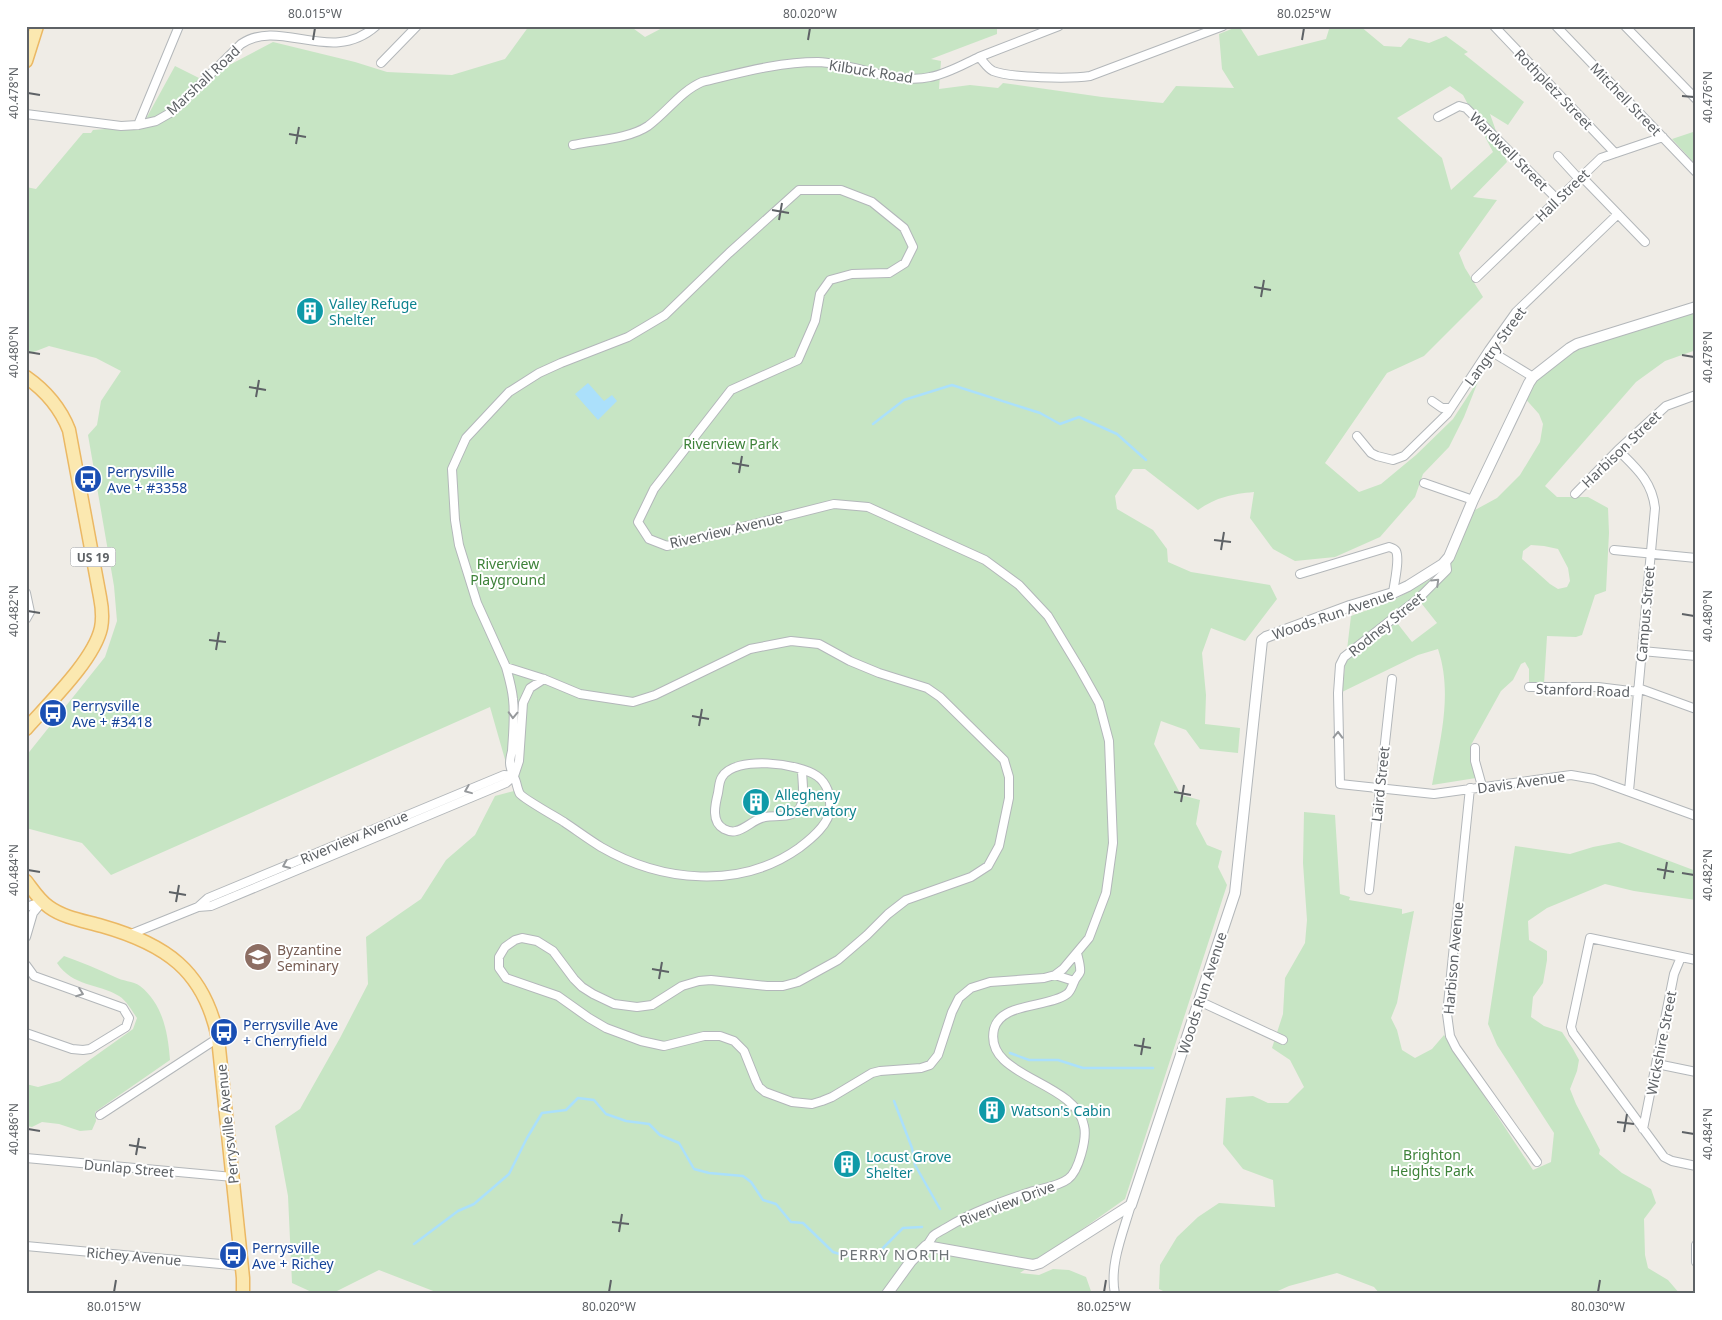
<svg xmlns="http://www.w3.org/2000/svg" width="1722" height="1320" viewBox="0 0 1722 1320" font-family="'Noto Sans',sans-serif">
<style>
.green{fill:#c7e5c4;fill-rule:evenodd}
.water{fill:#abe0fb}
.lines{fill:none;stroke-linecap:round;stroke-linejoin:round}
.stream{stroke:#abe0fb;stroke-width:2.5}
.minor-casing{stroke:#b3b7ba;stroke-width:10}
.tertiary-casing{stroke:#b3b7ba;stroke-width:12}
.primary-casing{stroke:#ebb864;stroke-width:15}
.minor{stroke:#fff;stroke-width:8}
.tertiary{stroke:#fff;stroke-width:10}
.primary{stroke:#fbe8b0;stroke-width:12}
.oneway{stroke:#96999c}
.ticks{fill:none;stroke:#5e6266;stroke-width:2}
.labels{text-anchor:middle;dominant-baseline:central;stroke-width:4;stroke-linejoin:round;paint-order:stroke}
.shield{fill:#fff;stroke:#8e9194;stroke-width:1}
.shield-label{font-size:12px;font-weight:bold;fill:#5e6266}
.street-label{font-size:14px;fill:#5e6266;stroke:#fff}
.culture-label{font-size:14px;fill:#0d838f;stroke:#fff;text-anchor:start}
.park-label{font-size:14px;fill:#3d8239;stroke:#fff}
.transit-label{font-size:14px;fill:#164399;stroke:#fff;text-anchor:start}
.education-label{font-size:14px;fill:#785e54;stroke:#fff;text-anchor:start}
.neighbourhood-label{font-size:15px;letter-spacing:1px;fill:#6f7478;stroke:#fff}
.neatline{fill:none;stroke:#5e6266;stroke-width:2}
.ticks-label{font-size:12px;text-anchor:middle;fill:#5e6266}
</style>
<rect width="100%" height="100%" fill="#efece6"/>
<path class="green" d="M529,26H630L645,37L666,26H997V34L931,59L941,61L939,89L970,85L998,88L1003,83L1102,97L1163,103L1176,86L1234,88L1222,69L1219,34L1239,26L1258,56L1326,39L1330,26H1360L1384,46L1401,47L1409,38L1429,43L1446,36L1468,52L1464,54L1524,102L1508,125L1490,114L1507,162L1473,197L1497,200L1459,253L1465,268L1483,297L1424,356L1387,373L1325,463L1359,492L1381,484L1416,455L1453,419L1479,379L1464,417L1449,447L1423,474L1415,497L1380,537L1335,557L1295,561L1273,549L1250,518L1254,492C1232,494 1217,497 1198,510L1145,469H1133L1115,496L1117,509L1153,530L1167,549L1168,562L1191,572L1270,585L1277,599L1245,641L1211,628L1202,653L1206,695L1205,724L1240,728L1238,753L1200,749L1186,730L1161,721L1154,744L1181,795L1200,800L1196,824L1207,845L1222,851L1218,867L1227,885L1125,1199L1020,1273L1039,1275L1053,1269L1069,1270L1086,1277L1092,1294H441L379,1270L331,1294H316L292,1283L288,1196L275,1126L300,1109L340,1038L368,984L366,937L421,899L446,860L475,835L495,796L514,791L490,707L111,875L82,843L26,828V756L105,657L117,621L114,586L88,435L97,425L101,401L121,371L96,358L49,346L26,355V187L36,189L83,133H91L93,130L142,126L175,66L207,82L218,71L273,42L355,62L387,72L452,75L505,59ZM1450,86L1463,95L1493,152L1451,190L1442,158L1397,118Z
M1696,131V165L1672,139Z
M1696,307V350L1665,361L1636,382L1545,486L1557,497H1588L1608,508L1609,533L1606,591L1595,595L1582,635L1576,637L1547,636L1544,684H1529V669L1525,662L1521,664L1513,680L1501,691L1471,745L1472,765L1476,778L1432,785C1440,740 1453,694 1438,649L1418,655L1342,692L1351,616L1392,601L1436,576L1451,564L1475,510L1497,498L1520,475L1540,442L1543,424L1539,414L1523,396L1529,383L1570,348ZM1531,545L1544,546L1558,549L1568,568L1570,581L1567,587L1558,589L1550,584L1522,559L1523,551ZM1418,599L1437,623L1412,642L1394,619Z
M1304,812L1335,815L1340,894L1350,897L1349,900L1402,909V914L1414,911L1397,1003L1391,1018L1397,1030L1402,1050L1415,1058L1432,1049L1444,1035L1533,1170L1551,1162L1554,1133L1497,1045L1488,1024L1515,846L1570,854L1593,847L1619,842L1696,871V900L1634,891L1605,884L1547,908L1528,921L1529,940L1547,951V960L1543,983L1533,997L1531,1017L1544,1026L1562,1032L1573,1049L1579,1060L1577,1071L1570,1089L1576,1104L1600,1150L1599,1154L1622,1173L1651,1189L1656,1203L1644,1219L1645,1255L1648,1268L1668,1280L1680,1294H1380L1374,1287L1337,1273L1289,1286L1271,1294H1169L1159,1289L1160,1265L1177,1237L1198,1217L1219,1203L1275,1207L1273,1180L1243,1169L1223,1144L1226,1098L1253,1096L1268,1103H1288L1304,1087L1290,1060L1272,1048L1283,1014L1285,978L1305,943L1307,920L1303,863Z
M64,956C81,962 98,969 115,977C122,981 133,981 140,986C163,1004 168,1033 170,1060L95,1112L96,1121L92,1130L80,1131L59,1124L42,1122L32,1127L26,1126V1084L38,1087L60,1081L133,1029L137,1018C132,1011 126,1000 119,996C98,983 73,987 57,963Z"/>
<path class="water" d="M588,383L604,401L612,395L617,401L598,420L575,394Z"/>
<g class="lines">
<path class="stream" d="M873,424L904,400L952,385L1040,413L1060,424L1079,417L1117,434L1146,460
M1010,1053L1029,1060H1058L1083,1068H1153
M894,1101L912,1148L915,1165L940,1209
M414,1244L458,1211L474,1204L509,1174L527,1138L542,1113L566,1110L578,1098L594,1100L606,1114L626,1121L649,1124L660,1135L679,1143L694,1169L709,1173L743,1176L751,1182L763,1200L776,1204L791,1222L803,1223L833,1252L846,1256L881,1250L903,1228L922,1227"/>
<g class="minor-casing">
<path id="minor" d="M1494,26L1615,153
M1556,26L1696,172
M1625,26L1696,99
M979,57L1059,26
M381,63L417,26
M26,114L121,126L138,125L156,121L170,113L177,107L241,44C281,17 331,66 376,26
M1438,117L1459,106L1466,108L1557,199
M138,125L179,26
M573,145C596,140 629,139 648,126C667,112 681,91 702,82C740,73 778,62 818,62C854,63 895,85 930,77C947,74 964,64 979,57C984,62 987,68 993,71C1010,78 1071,79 1090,76L1223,26
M1558,156L1579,179
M1581,176L1645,242
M799,190H841L872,202L904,228L913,247L905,263L889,273L852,274L830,280L820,294L815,321L798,360L731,390L654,489L638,522L649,539L667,546L834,504L868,507L985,560L1019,585L1048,616L1080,669L1099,703L1109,741L1113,843L1106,893L1089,938L1063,969L1055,975L1044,978L990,982L971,988L959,998L952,1012L938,1055L930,1065L921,1068L880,1071L872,1073L832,1097L822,1101L812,1104L792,1102L765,1092L759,1087L756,1081L744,1051L734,1041L720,1036H704L664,1046L641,1041L606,1028L589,1018L558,996L506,978L499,968V957L505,947L515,940L522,938L537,941L553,951L574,979L582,987L593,994L614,1004L637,1007L652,1005L682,986L699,981L711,980L767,986H783L798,982L838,960L867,935L888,914L906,900L971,877L988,866L999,846L1009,798V777L1004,760L940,697L927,688L879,673L850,661L819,644L791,641L750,649L655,695L633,702L580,694L544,679L506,667L477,603L459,545L455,520L452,469L466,438L509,392L539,373L561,363L628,337L665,315L729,253Z
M1476,278L1601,158L1663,137
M1489,350L1533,377
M1432,401L1442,408H1451
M1357,436L1371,453L1377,456L1393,460L1404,456L1447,414L1489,350L1516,312L1618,214
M1618,450C1636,468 1652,481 1655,508L1629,791
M1424,483L1473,500
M1575,494L1618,450L1666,406L1696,395
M1614,550L1696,558
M1446,562L1447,570L1418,599L1344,657L1340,665L1338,693L1340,784L1434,794L1571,775L1594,779L1696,816
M1300,574L1389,547C1392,548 1394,548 1396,551C1400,559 1394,584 1393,593
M26,593L30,612L26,619
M1642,651L1696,656
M506,667C509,678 512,688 513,699C515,715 513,734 512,751C511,755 510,759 510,763C510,769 514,776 516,782C517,785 518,791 520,794C524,799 556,817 564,822C576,830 588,839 601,847C661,882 740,890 799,848C811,839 830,824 830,808C831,796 827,783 817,776C799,763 735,755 722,777C719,781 719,788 718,793C715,805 711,822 724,829C728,831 732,832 736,831C746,829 754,819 765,817C775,815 791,819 799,809C806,800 802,781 802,770
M1529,687H1598L1638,692
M1638,688L1696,709
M1475,748V761L1482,786
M1470,788L1447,1014L1450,1036L1456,1048L1537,1162
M1369,890L1392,679
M26,907L41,902
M198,907L211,906L506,783L514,776L519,761L523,703L530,688L544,679
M131,934L198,907L208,898L504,775L514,776
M26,937L33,913L42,902
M1696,960L1590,938L1571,1027L1573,1033L1664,1157L1672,1161L1696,1166
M26,965L34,976L123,1008L129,1018L126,1027L90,1049L83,1050L72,1049L26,1033
M1055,975L1074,981
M1199,1001L1283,1040
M1657,1064L1696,1072
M100,1115L218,1038
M1643,1129L1674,974L1681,957
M26,1158L233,1177
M1696,1245V1262
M26,1246L242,1266
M926,1246C929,1243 931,1239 933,1236C936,1233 941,1231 946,1228C972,1212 1003,1201 1033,1191C1044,1188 1059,1186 1068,1179C1079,1171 1087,1138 1084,1126C1076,1080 983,1078 994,1029C1001,1002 1048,1008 1067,994C1071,991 1072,986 1074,982C1075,978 1079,975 1080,972C1081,967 1078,958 1077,953
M1115,1294C1109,1265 1123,1233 1131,1205"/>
</g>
<g class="tertiary-casing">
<path id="tertiary" d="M887,1294L911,1261L926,1246L1033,1265L1040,1263L1131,1205L1235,893L1262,640L1266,637L1350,606L1393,593L1408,586L1443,564L1449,557L1473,500L1529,383L1533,377L1570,348L1577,344L1696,307"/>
</g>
<g class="primary-casing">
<path id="primary" d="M26,61L37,26
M26,377C46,391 60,407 69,430L100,597C102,607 103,618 101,628C94,660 48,704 26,729
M26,881C33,890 39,900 49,907C64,918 85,921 102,926C165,944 204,970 218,1038L243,1278V1294"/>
</g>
<use href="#minor" class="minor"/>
<use href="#tertiary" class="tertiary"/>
<use href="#primary" class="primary"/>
</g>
<defs><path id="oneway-chevron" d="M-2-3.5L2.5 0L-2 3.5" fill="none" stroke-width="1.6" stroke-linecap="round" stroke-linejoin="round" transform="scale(1.25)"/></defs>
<g class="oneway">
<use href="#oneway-chevron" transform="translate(1436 582) rotate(-44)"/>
<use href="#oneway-chevron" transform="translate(513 715) rotate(92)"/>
<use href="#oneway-chevron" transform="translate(1338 735) rotate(-89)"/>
<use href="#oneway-chevron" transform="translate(468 790) rotate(158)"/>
<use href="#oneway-chevron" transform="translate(286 865) rotate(157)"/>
<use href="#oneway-chevron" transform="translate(80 993) rotate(20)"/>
</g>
<path class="ticks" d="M313,40L315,28M808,40L810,28M1302,40L1304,28M28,93L40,95M1682,96L1694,97M289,134L306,137M296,144L299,127M772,210L789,213M779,220L782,203M1254,287L1271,290M1261,297L1264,280M28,352L40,354M1682,355L1694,357M249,387L266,390M256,397L259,380M732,463L749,466M739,473L742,456M1214,540L1231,542M1221,550L1224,532M28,611L40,613M1682,614L1694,616M209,640L226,642M216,650L219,632M692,716L709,719M699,726L702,709M1174,792L1191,795M1181,802L1184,785M1657,869L1674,872M28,870L40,872M1682,873L1694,875M1664,879L1667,862M169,892L186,895M176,902L179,885M652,969L669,972M659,979L662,962M1134,1045L1151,1048M1141,1055L1144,1038M1617,1122L1634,1124M28,1129L40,1131M1624,1132L1627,1114M1682,1132L1694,1134M129,1145L146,1148M136,1155L139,1138M612,1222L629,1224M619,1232L622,1214M114,1292L116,1280M609,1292L611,1280M1104,1292L1106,1280M1598,1292L1600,1280"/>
<defs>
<g id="building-disc" transform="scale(1.4375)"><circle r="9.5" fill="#0f9aa8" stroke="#fff"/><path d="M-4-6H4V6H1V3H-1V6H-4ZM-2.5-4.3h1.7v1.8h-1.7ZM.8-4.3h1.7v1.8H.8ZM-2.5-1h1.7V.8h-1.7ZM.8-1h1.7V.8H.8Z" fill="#fff"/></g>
<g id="bus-disc" transform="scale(1.4375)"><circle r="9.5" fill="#1a4fb4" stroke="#fff"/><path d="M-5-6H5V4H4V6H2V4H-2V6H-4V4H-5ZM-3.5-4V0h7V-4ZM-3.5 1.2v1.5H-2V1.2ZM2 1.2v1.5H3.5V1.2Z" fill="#fff"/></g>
<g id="university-disc" transform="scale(1.4375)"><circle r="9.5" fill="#8d6e63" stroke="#fff"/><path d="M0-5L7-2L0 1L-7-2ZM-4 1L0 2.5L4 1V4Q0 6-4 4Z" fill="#fff"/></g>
</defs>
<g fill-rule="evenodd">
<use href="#building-disc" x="310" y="311"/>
<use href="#bus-disc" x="88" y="479"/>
<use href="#bus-disc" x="53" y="713"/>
<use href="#building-disc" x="756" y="802"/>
<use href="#university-disc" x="258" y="957"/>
<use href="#bus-disc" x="224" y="1032"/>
<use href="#building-disc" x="992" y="1110"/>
<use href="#building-disc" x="847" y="1164"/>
<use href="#bus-disc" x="233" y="1255"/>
</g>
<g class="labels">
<rect class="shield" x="70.5" y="547.5" width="45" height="19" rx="4"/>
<g class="shield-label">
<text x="93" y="557">US 19</text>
</g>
<g class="street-label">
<text transform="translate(871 71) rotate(9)">Kilbuck Road</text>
<text transform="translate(203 80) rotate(-43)">Marshall Road</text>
<text transform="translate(1554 89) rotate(46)">Rothpletz Street</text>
<text transform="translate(1626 99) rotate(46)">Mitchell Street</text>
<text transform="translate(1509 151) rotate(45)">Wardwell Street</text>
<text transform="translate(1562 195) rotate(-44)">Hall Street</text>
<text transform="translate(1495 346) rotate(-54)">Langtry Street</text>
<text transform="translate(1621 449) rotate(-44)">Harbison Street</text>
<text transform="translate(726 530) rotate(-13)">Riverview Avenue</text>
<text transform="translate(1333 614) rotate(-19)">Woods Run Avenue</text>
<text transform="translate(1645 614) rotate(-85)">Campus Street</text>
<text transform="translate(1386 624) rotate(-39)">Rodney Street</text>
<text transform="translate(1583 690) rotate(2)">Stanford Road</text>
<text transform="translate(1521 782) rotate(-8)">Davis Avenue</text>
<text transform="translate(1380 784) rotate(-84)">Laird Street</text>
<text transform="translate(354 837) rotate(-23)">Riverview Avenue</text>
<text transform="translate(1453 958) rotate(-85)">Harbison Avenue</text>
<text transform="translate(1202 993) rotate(-72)">Woods Run Avenue</text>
<text transform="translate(1661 1043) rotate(-79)">Wickshire Street</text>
<text transform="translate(227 1124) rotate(-96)">Perrysville Avenue</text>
<text transform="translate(129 1168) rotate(5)">Dunlap Street</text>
<text transform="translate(1007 1203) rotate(-21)">Riverview Drive</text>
<text transform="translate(134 1256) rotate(5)">Richey Avenue</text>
</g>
<g class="culture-label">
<text x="329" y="303">Valley Refuge<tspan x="329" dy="16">Shelter</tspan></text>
<text x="775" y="794">Allegheny<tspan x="775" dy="16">Observatory</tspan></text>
<text x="1011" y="1110">Watson's Cabin</text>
<text x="866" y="1156">Locust Grove<tspan x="866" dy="16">Shelter</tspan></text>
</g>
<g class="park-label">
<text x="731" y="443">Riverview Park</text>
<text x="508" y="563">Riverview<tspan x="508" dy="16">Playground</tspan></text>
<text x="1432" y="1154">Brighton<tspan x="1432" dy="16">Heights Park</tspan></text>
</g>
<g class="transit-label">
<text x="107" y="471">Perrysville<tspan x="107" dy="16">Ave + #3358</tspan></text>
<text x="72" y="705">Perrysville<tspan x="72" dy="16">Ave + #3418</tspan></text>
<text x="243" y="1024">Perrysville Ave<tspan x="243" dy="16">+ Cherryfield</tspan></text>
<text x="252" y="1247">Perrysville<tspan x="252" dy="16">Ave + Richey</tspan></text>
</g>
<g class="education-label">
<text x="277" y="949">Byzantine<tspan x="277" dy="16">Seminary</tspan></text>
</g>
<g class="neighbourhood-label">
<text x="895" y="1254">PERRY NORTH</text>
</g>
</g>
<rect width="1722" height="1320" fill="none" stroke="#ffffff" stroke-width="55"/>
<rect x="28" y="28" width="1666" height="1264" class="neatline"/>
<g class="ticks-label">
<text x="315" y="18">80.015°W</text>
<text x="810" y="18">80.020°W</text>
<text x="1304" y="18">80.025°W</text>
<text transform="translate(14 93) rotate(-90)" y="4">40.478°N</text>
<text transform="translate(1708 97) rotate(-90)" y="4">40.476°N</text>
<text transform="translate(14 352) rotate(-90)" y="4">40.480°N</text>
<text transform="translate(1708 357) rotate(-90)" y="4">40.478°N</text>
<text transform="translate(14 611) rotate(-90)" y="4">40.482°N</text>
<text transform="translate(1708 616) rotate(-90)" y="4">40.480°N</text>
<text transform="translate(14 870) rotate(-90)" y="4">40.484°N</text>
<text transform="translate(1708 875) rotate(-90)" y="4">40.482°N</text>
<text transform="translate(14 1129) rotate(-90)" y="4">40.486°N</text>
<text transform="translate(1708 1134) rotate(-90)" y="4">40.484°N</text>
<text x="114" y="1311">80.015°W</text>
<text x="609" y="1311">80.020°W</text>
<text x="1104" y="1311">80.025°W</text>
<text x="1598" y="1311">80.030°W</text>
</g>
</svg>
